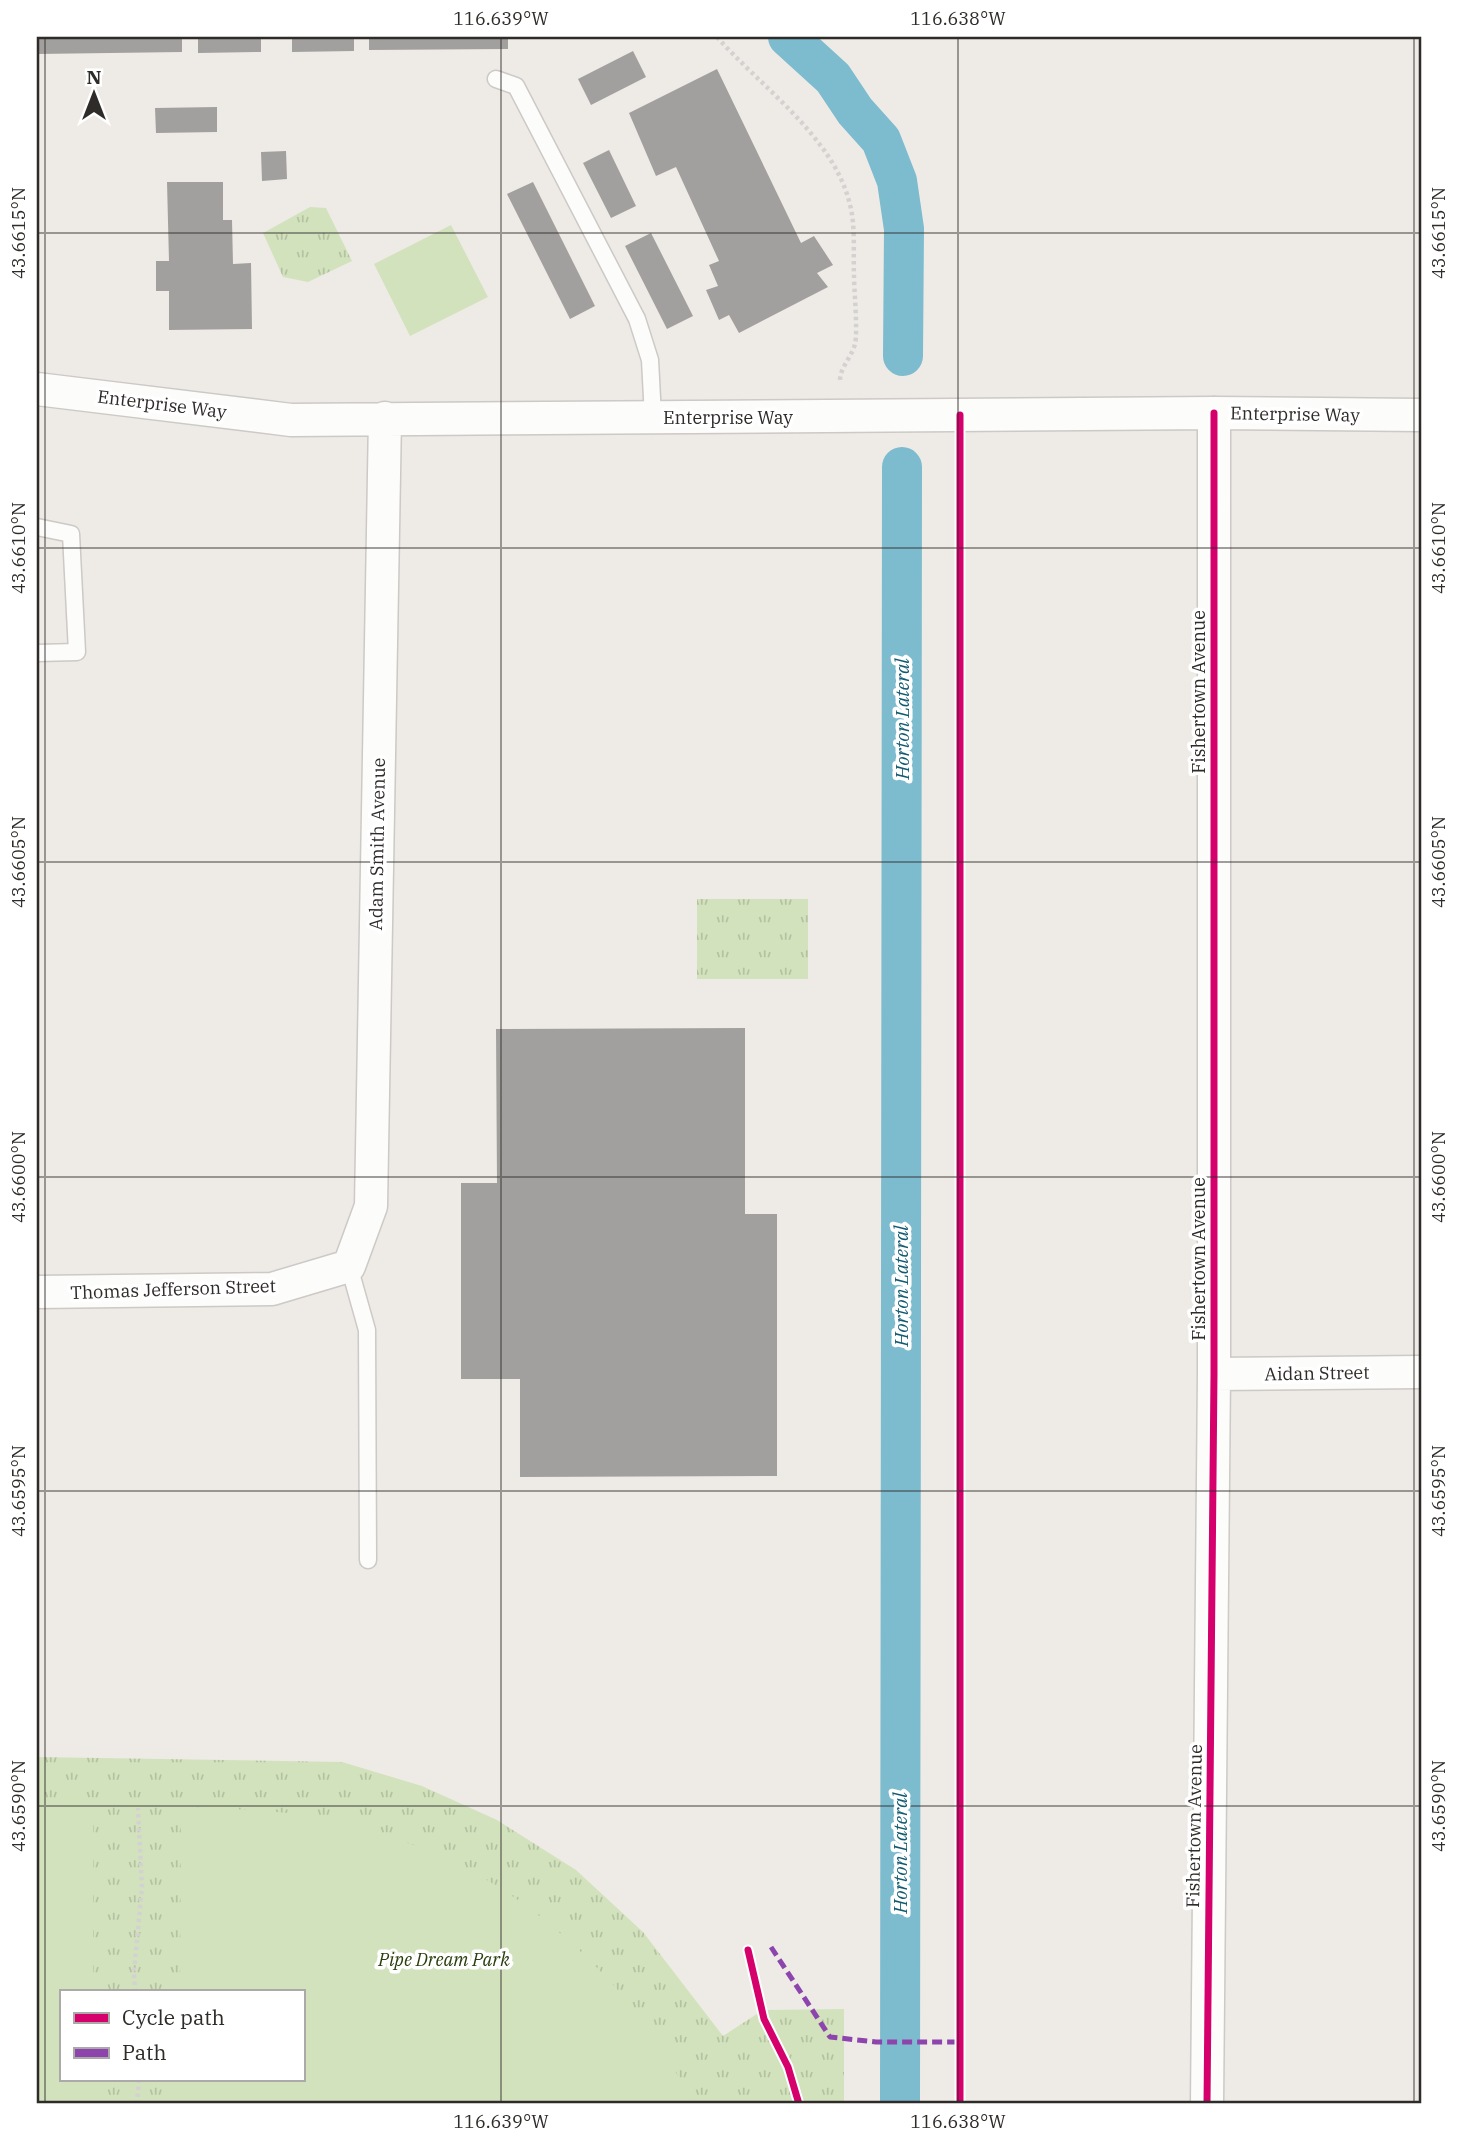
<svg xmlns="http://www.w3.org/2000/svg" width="1458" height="2141" viewBox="0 0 1458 2141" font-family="'IBM Plex Serif',serif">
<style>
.grass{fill:url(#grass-tufts);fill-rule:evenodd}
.pitch{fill:#d2e2bd}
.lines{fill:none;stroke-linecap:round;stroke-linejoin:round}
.canal{stroke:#7dbbcf;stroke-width:40}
.building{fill:#a2a09e}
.lane-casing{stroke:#ccc9c6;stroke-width:19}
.street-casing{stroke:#ccc9c6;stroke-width:35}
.path{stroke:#d4d2d1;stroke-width:4.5;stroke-dasharray:3.5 3.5;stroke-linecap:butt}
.lane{stroke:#fcfcfb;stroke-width:16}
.street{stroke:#fcfcfb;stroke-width:32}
.quiet{stroke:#8e44ad;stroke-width:5;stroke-dasharray:10 5;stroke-linecap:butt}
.cycleway-casing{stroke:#fff;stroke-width:11}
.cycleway{stroke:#d6006c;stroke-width:7}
.ticks{fill:none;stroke:#2e2b28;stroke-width:2;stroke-opacity:0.45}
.labels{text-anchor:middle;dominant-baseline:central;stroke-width:7;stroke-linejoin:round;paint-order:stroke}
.street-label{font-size:18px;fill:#2e2b28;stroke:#fff}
.park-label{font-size:18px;font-style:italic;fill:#2a3d0c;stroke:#fff}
.water-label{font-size:19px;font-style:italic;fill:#105a70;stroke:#fff}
.neatline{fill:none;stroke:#2e2b28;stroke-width:2.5}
.ticks-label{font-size:18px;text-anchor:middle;fill:#2e2b28}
</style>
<defs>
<pattern id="grass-tufts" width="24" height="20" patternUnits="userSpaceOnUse" patternTransform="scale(1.75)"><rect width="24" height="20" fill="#d2e2bd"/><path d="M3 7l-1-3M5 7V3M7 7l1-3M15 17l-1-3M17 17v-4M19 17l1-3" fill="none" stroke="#b5c2a2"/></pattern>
</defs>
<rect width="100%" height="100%" fill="#eeebe6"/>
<path class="grass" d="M310,207L326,208L352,261L308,282L283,277L263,233Z
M697,899H808V979H697Z
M37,1757L342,1762L422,1786L497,1820L576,1870L643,1932L723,2036L763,2010L844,2009V2104H37ZM61,1992H303V2080H61Z"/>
<path class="pitch" d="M451,225L488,297L410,336L374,264Z
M37,1806H93V1992H61V2080H94V2104H37Z
M181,1807C232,1809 284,1810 334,1819C348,1822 361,1828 375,1832C411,1843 449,1858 482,1877C565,1925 655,2015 691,2104H180V2080H303V1992H180Z"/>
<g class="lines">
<path class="canal" d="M788,37L833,78L855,111L881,140L897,181L904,229L903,356
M900,2104L902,467"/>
</g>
<path class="building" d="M37,37H182V52L37,54Z
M198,37H261V52L198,53Z
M292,37H354V51L292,52Z
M369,37H508V49L369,50Z
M633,51L646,77L591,105L578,79Z
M717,69L801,243L814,236L833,265L817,273L828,287L739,333L729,315L719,320L706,290L718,286L709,265L719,261L676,167L656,176L629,113Z
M217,107V132L156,133L155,108Z
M609,150L636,206L611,218L583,163Z
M286,151L287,179L262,181L261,152Z
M167,182H223V220H232L233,264L251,263L252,329L169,330V291H156V261H169Z
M533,182L595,306L570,319L507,194Z
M651,233L693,316L667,329L625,246Z
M745,1028V1214H777V1476L520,1477V1379H461V1183H497L496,1029Z"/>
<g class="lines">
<g class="lane-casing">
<path id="lane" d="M496,79L516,86L637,319L650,360L653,417
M37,527L71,534L77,652L37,653
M349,1266L367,1330L368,1560"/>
</g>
<g class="street-casing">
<path id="street" d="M37,389L291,420L1214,413L1421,415
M37,1292L272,1289L349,1266L371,1206L385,418
M1214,1374L1421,1372
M1207,2104L1214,1374V413"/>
</g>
<path class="path" d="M717,37C760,86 832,136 849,201C856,224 853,251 854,275C854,292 858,330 855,344C851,359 839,368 840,383
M135,1992L134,1972L142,1887L138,1808
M137,2104L139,2080"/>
<use href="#lane" class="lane"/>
<use href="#street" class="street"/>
<path class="quiet" d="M771,1947L830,2037L876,2042H960"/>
<g class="cycleway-casing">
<path id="cycleway" d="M748,1950L764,2019L788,2067L799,2104
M960,2104V415
M1207,2104L1214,1374V413"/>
</g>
<use href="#cycleway" class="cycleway"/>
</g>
<path class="ticks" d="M45,37V2104M501,37V2104M958,37V2104M1414,37V2104M37,233H1421M37,548H1421M37,862H1421M37,1177H1421M37,1491H1421M37,1806H1421"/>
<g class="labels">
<g class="street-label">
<text transform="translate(162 404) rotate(7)">Enterprise Way</text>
<text transform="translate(1295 414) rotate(1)">Enterprise Way</text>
<text x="728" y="417">Enterprise Way</text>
<text transform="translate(1198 692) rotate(-90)">Fishertown Avenue</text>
<text transform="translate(377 844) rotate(-89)">Adam Smith Avenue</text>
<text transform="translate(1198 1259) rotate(-90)">Fishertown Avenue</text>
<text transform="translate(173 1289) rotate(-2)">Thomas Jefferson Street</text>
<text transform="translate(1317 1373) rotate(-1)">Aidan Street</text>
<text transform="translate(1194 1826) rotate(-89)">Fishertown Avenue</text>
</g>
<g class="park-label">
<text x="444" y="1959">Pipe Dream Park</text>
</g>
<g class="water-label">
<text transform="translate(902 719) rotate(-90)">Horton Lateral</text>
<text transform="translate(901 1286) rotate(-90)">Horton Lateral</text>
<text transform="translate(900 1853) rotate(-90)">Horton Lateral</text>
</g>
</g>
<rect width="1458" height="2141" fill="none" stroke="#ffffff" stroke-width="77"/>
<rect x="60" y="1990" width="245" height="91" fill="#ffffff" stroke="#abaaa9" stroke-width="2"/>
<rect x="74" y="2013" width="35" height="10" fill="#d6006c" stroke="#abaaa9" stroke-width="2"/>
<text x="122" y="2025" font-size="21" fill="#2e2b28">Cycle path</text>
<rect x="74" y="2048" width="35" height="10" fill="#8e44ad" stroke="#abaaa9" stroke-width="2"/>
<text x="122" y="2060" font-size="21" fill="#2e2b28">Path</text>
<g transform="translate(94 94)" stroke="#ffffff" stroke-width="5" paint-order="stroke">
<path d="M0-5L12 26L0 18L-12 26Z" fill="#2e2b28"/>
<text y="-10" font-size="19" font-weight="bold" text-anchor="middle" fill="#2e2b28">N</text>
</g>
<rect x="38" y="38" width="1382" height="2064" class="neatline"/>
<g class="ticks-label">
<text x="501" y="25">116.639°W</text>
<text x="958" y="25">116.638°W</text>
<text transform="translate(19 233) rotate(-90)" y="6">43.6615°N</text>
<text transform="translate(1439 233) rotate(-90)" y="6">43.6615°N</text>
<text transform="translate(19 548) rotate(-90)" y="6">43.6610°N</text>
<text transform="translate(1439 548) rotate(-90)" y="6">43.6610°N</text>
<text transform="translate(19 862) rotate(-90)" y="6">43.6605°N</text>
<text transform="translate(1439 862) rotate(-90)" y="6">43.6605°N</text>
<text transform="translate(19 1177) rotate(-90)" y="6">43.6600°N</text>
<text transform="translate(1439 1177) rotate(-90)" y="6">43.6600°N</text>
<text transform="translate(19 1491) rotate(-90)" y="6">43.6595°N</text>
<text transform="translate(1439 1491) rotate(-90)" y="6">43.6595°N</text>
<text transform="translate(19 1806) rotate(-90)" y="6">43.6590°N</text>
<text transform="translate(1439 1806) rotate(-90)" y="6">43.6590°N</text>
<text x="501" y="2128">116.639°W</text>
<text x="958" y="2128">116.638°W</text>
</g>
</svg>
